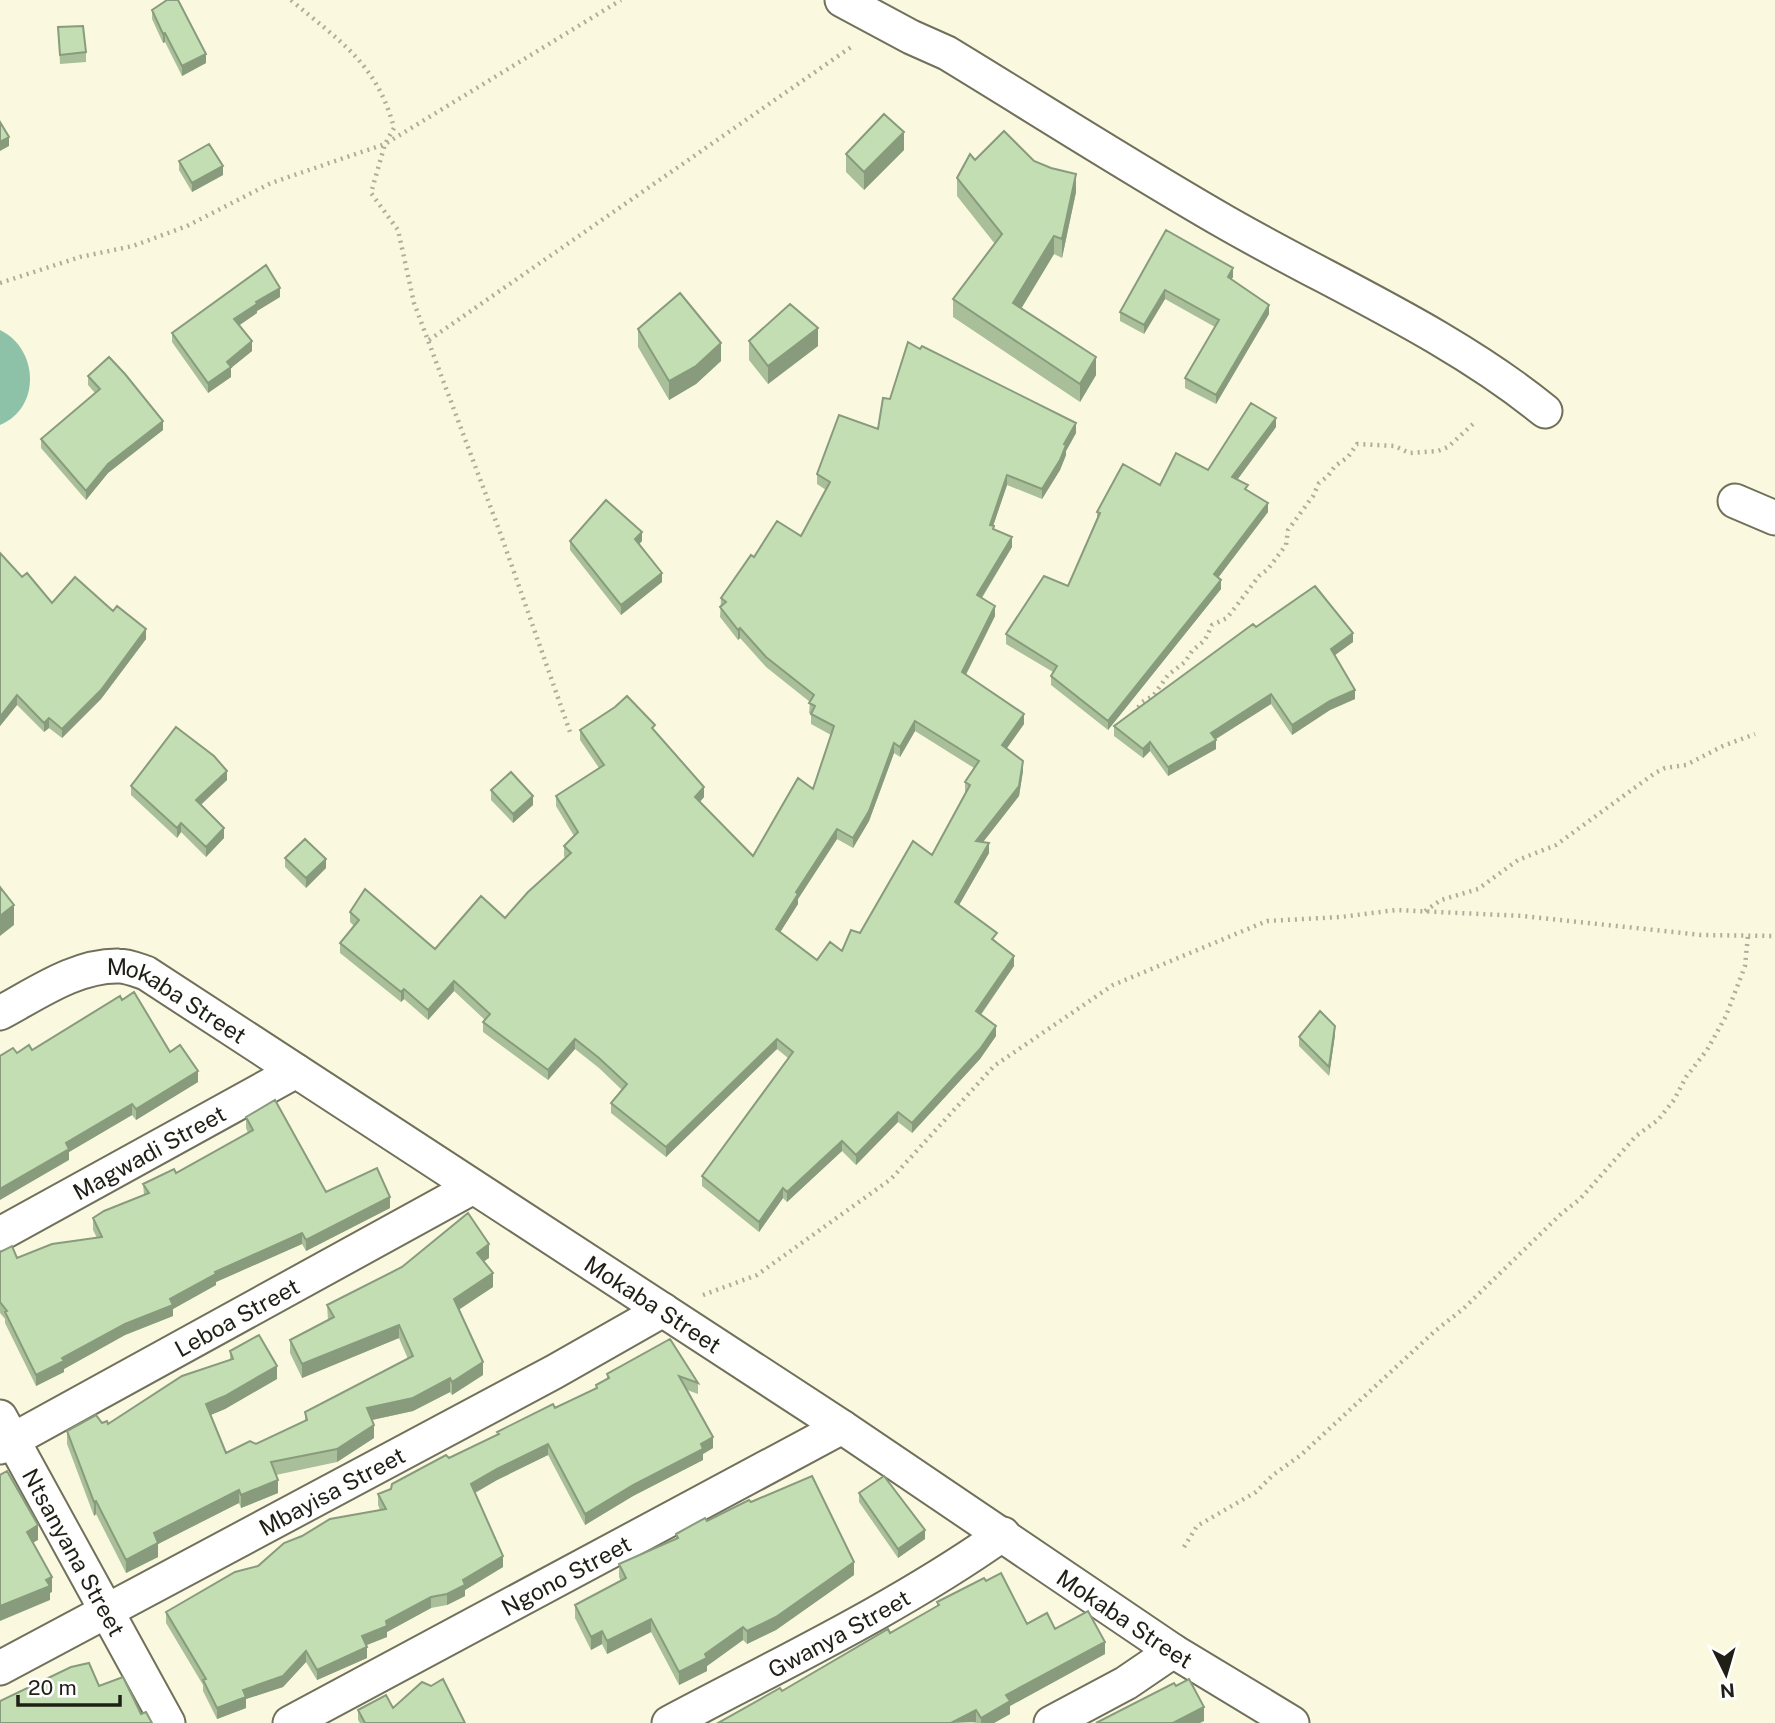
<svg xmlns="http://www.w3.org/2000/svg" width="1775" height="1723" viewBox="0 0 1775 1723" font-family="'Public Sans',sans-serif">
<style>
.water{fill:#8ec2a8}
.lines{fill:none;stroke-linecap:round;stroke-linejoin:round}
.minor-casing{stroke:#71705a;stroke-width:37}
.path{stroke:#afae9b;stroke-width:4.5;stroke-dasharray:2 5;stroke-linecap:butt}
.minor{stroke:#fff;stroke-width:33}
.wall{fill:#a8bf9a;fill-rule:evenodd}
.shaded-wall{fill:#889b7d}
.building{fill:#c3deb3;stroke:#889b7d;stroke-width:2;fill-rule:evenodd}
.labels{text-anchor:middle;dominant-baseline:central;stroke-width:5;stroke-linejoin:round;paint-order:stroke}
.street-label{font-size:23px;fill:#201f16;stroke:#fff}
</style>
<rect width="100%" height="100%" fill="#faf9e0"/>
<path class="water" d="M0,330C39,349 41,408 0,425Z"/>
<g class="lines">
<g class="minor-casing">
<g id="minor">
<path d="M842,0L911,37L947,53C1039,109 1131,168 1225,222C1331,283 1449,333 1545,411"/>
<path d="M1735,501L1775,518"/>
<path id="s1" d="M0,1013C36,994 76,965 119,966C127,966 137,970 146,973L842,1427L1173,1651L1292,1723"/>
<path id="s2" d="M0,1234L296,1071"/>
<path id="s3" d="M0,1417L168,1723"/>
<path id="s4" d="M0,1447L473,1187"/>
<path id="s5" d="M0,1668L554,1372L663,1310"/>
<path id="s6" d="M290,1723L842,1427"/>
<path id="s7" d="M669,1723C782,1663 898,1608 1003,1534"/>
<path d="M1051,1723L1126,1683L1173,1651"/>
</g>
</g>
<path class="path" d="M291,0C339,41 377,63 394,128L385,144L371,193L398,230L414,303L501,535L570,732
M0,283L80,257L133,246L187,226L271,183L385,144L621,0
M429,340L854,45
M1134,713L1142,702L1153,696L1168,675L1185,662L1192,651L1205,640L1212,625L1227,618L1259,576L1268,569L1286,545L1288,530L1313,496L1319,483L1328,476L1335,466L1348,457L1357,444L1395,446L1409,453L1438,451L1448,447L1473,424
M1425,911L1441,900L1478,889L1518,860L1556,845L1655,773L1665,768L1686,765L1723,746L1755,734
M703,1295L757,1275L891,1179L994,1066L1113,985L1267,921L1341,917L1396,910L1523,916L1701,935L1775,936
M1184,1547L1197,1526L1256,1492L1273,1475L1301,1455L1435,1331L1463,1309L1562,1213L1580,1199L1636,1136L1658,1120L1674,1100L1686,1077L1707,1050L1726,1016L1745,966L1748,935"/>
<use href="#minor" class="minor"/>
</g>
<path class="wall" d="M152,10L206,63L182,76L165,42L163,43L152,19Z
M58,27L86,52V62L60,64Z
M904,150L864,190L846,172V154Z
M975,160L1034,161L1076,192L1062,258L1054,254L1021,309L1096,375L1080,402L953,317V299L995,244L957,196V178Z
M179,161L223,175L192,192L179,170Z
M1166,230L1233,277L1231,279L1269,314L1216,404L1185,388V378L1215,327L1165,299L1144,334L1120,321V312Z
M280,297L257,311V313L239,325L252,351L231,368V377L208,393L172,342V333Z
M638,329L721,361L696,384L669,400L638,347Z
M749,341L818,346L768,384L749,360Z
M88,376L163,430L108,473L86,500L41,448V439L95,393L88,385Z
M1276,427L1237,480L1268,512L1218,578L1221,589L1108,730L1051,685V676L1053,672L1006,644V634L1068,586L1097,518V512L1208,470Z
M878,429L1076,433L1066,451V455L1060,470L1042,499L1007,485L993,526L994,529L1012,547L982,598L995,616L966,675L1024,724L1007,748L1023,771L1019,796L983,842L989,853L959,905L997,942L1014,966L981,1015L996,1036L980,1059L912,1133L898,1122L856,1165L842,1151L787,1202L783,1198L759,1232L702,1186V1176L788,1058L777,1049L666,1157L611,1113V1103L622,1090L599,1068L575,1049L548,1080L483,1032V1022L485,1020L454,991L428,1020L404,999L401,1002L340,953V943L354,926L350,922V912L435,949L505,918L565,858L564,856V846L574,836L556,806V796L599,768L580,740V730L655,733L704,797L700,802L753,856L813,789L831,735L811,724V714L809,713L810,702L766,667L740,638L738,640L720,617L721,598L754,557L801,536L826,490L817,484V474ZM915,731L974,768L965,782V792H966L932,855L860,933L842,951L817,960L780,932L798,904V899L837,839L853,848L869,821L894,753L900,757Z
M570,541H642L639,544L662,582L621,615L570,550Z
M0,553L22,577L52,603L113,611L146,639L101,699L62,738L49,728L44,732L17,705L0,726Z
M1256,627L1353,642L1335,655L1355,699L1330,710L1292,735L1271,704L1216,739V749L1168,776L1150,751L1143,758L1114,736V726Z
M227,780L201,805L224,838L206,857L181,832L177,838L131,795V786Z
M491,790L533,805L513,823L491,800Z
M285,858L326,868L306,888L285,867Z
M1335,1035L1329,1076L1299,1046V1037Z
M32,1050L170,1052L198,1082L136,1120L132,1115L69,1152V1160L17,1053Z
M246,1117L326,1192L390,1208L306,1251L302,1244L216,1282V1285L173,1309V1316L125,1335L64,1369V1372L36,1386L5,1323V1319L0,1313V1252L17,1258L97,1238L93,1230V1218L144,1195L143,1184L176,1173L248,1133L246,1128Z
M489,1258L484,1261L493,1287L458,1309L483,1375L452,1395L450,1392L413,1411L372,1420L374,1438L337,1462L276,1475L278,1493L241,1508L239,1503L158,1544V1557L126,1573L96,1514L94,1516L67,1444V1431L102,1423L108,1424L230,1360V1351L277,1379L225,1409L210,1415L226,1453L256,1444L305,1421V1412L408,1359L399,1338L302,1378L290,1353V1340L328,1320L327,1305Z
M670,1339L698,1383V1394L687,1390L713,1448L703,1454V1460L633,1496L585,1525L548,1455L497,1480L475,1493L503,1567L465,1590V1596L447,1605L431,1608L387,1632V1637L366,1645L367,1658L317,1680L306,1662L283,1687L246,1699V1708L217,1719L203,1691V1685L166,1623V1612L258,1566L380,1510L378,1505V1494L391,1489L449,1458L497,1435V1432L596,1389V1385L607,1379V1374Z
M859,1493L925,1539L898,1558L859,1502Z
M707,1521L854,1575L776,1630L747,1644L743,1640L707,1666V1671L679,1685L651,1632L607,1654L602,1644L591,1650L575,1618V1605L621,1581L619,1577V1564L676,1539V1534Z
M986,1581L1027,1624L1055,1629L1105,1654L1010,1706V1714L994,1723H977L782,1691L890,1633L937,1606V1602Z
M393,1708L465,1723H360L358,1720V1710Z"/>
<path class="shaded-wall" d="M165,33V42L163,43V34Z
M206,54V63L182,76V66Z
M904,132V150L864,190V172Z
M9,137V146L0,151V142Z
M223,166V175L192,192V183Z
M1076,174V192L1062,258V239Z
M1054,236V254L1013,322V303Z
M1233,268V277L1228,286V277Z
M280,288V297L257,311V313L234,329V319L256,302Z
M1165,290V299L1144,334V325Z
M1269,305V314L1216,404V395Z
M818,328V346L768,384V366Z
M252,341V351L231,368V377L208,393V383L227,362Z
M721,343V361L696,384L669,400V381Z
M1096,357V375L1080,402V384Z
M1276,418V427L1232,487V477Z
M163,421V430L108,473L86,500V491L108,464Z
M1076,423V433L1066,451V455L1060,470L1042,499V489Z
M1007,475V485L990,535V525Z
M1268,503V512L1214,583V574Z
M642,532V541L635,548V539Z
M1012,537V547L977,605V595Z
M662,573V582L621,615V605Z
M1221,580V589L1108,730V721Z
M995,606V616L962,682V672Z
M740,628V638L738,640V630Z
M146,629V639L101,699L62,738V729Z
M1353,633V642L1331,658V649Z
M1355,690V699L1330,710L1292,735V725L1330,701Z
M1271,694V704L1211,742V733Z
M17,695V705L0,726V717Z
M1024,714V724L1002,755V745Z
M49,718V728L44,732V723Z
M915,721V731L900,757V747Z
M1216,740V749L1168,776V767Z
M1150,742V751L1143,758V749Z
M894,743V753L869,821L853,848V838Z
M1023,761V771L1019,796L976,851V841Z
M227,771V780L196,809V800Z
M704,787V797L695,807V797Z
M533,796V805L513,823V814Z
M181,823V832L177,838V828Z
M224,828V838L206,857V847Z
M837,829V839L798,899V904L776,939V929L796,892Z
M989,843V853L955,912V902Z
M326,859V868L306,888V878Z
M14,905V925L0,936V916Z
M1014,956V966L976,1021V1011Z
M454,981V991L428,1020V1010Z
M404,989V999L401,1002V992Z
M996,1026V1036L980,1059L912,1133V1123Z
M1335,1026V1035L1329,1076V1067Z
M575,1039V1049L548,1080V1070Z
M777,1039V1049L666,1157V1147Z
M198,1071V1082L136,1120V1109Z
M132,1104V1115L69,1152V1160L0,1200V1189L66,1143Z
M898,1112V1122L856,1165V1155Z
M842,1141V1151L787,1202V1192Z
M783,1188V1198L759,1232V1222Z
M390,1197V1208L306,1251V1240Z
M302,1233V1244L216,1282V1285L173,1309V1316L125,1335L64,1369V1372L36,1386V1375L62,1358L170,1299L215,1272Z
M489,1244V1258L477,1266V1253Z
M493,1273V1287L454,1313V1299Z
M399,1325V1338L302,1378V1364Z
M483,1362V1375L452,1395V1382Z
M277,1366V1379L225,1409L206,1417V1404Z
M450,1378V1392L413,1411L367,1421V1408Z
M374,1425V1438L337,1462V1449Z
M713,1437V1448L703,1454V1460L633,1496L585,1525V1514Z
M548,1444V1455L497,1480L471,1495V1484L497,1469Z
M278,1480V1493L241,1508V1495Z
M239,1490V1503L158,1544V1557L126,1573V1560L154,1533Z
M96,1501V1514L94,1516V1502Z
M38,1525V1540L27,1546V1532Z
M925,1530V1539L898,1558V1549Z
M503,1556V1567L465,1590V1596L447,1605V1594L463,1580Z
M854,1562V1575L776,1630L747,1644V1631Z
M52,1577V1592L50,1593V1600L0,1621V1606Z
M431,1597V1608L387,1632V1637L362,1647V1636L386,1621Z
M651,1619V1632L607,1654V1641Z
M743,1627V1640L707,1666V1671L679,1685V1672Z
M602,1631V1644L591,1650V1637Z
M1105,1642V1654L1010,1706V1714L994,1723H981V1718L1006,1695Z
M367,1647V1658L317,1680V1670Z
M306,1651V1662L283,1687L246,1699V1708L217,1719V1708L243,1690Z
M1204,1707V1721L1200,1723H1173Z
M976,1710V1722L951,1723Z"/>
<path class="building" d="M167,0H178L206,54L182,66L165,33L163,34L152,10Z
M83,26L86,52L60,55L58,27Z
M884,114L904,132L864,172L846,154Z
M0,122L9,137L0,142Z
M1004,131L1034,161L1051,168L1076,174L1062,239L1054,236L1013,303L1096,357L1080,384L953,299L1002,234L957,178L970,154L975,160Z
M209,144L223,166L192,183L179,161Z
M1166,230L1233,268L1228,277L1269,305L1216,395L1185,378L1219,320L1165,290L1144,325L1120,312Z
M266,265L280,288L256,302L257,304L234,319L252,341L227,362L231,367L208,383L172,333Z
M680,293L721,343L696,366L669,381L638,329Z
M790,304L818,328L768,366L749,341Z
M908,342L920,349L922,346L1076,423L1064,444L1066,445L1060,460L1042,489L1007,475L990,525L994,526L993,529L1012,537L977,595L995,606L962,672L1024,714L1002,745L1023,761L1019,786L976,841L989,843L955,902L997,933L992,939L1014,956L976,1011L996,1026L980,1049L912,1123L898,1112L856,1155L842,1141L787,1192L783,1188L759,1222L702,1176L793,1052L777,1039L666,1147L611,1103L627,1084L599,1058L575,1039L548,1070L483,1022L490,1014L454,981L428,1010L404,989L401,992L340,943L359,920L350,912L365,889L435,949L481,896L505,918L528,892L571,853L564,846L578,832L556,796L604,765L580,730L615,707L627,696L655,725L652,728L704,787L695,797L753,856L798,778L813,789L834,726L811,714L815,706L809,703L814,695L766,657L740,628L738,630L720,607L726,602L721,598L751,555L754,557L777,521L801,536L830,482L817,474L839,415L878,429L883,398L890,399ZM915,721L979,761L965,782L970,785L932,855L913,841L860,933L851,930L842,951L830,942L817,960L776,929L798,894L796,892L837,829L853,838L869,811L894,743L900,747Z
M109,357L125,374L163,421L108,464L86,491L41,439L100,389L88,376Z
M1251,403L1276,418L1232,477L1248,485L1245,489L1268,503L1214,574L1221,580L1108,721L1051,676L1057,666L1006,634L1044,576L1068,586L1100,513L1097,512L1123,464L1160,485L1176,453L1208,470Z
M606,500L642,532L635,539L662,573L621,605L570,541Z
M0,553L22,577L27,573L52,603L75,577L113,611L117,606L146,629L101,690L62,729L49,718L44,723L17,695L0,717Z
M1315,586L1353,633L1331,649L1355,690L1330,701L1292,725L1271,694L1211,733L1216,740L1168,767L1150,742L1143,749L1114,726L1253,624L1256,627Z
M176,727L214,756L227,771L196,800L224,828L206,847L181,823L177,828L131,786Z
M511,772L533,796L513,814L491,790Z
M305,839L326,859L306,878L285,858Z
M0,887L14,905L0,916Z
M134,992L170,1052L180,1045L198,1071L136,1109L132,1104L66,1143L69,1149L0,1189V1056L13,1048L17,1053L29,1045L32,1050L120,996L122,1000Z
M1320,1011L1335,1026L1329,1067L1299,1037Z
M275,1100L326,1192L377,1168L390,1197L306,1240L302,1233L215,1272L216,1274L170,1299L173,1305L125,1324L62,1358L64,1361L36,1375L5,1312L7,1311L0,1302V1252L12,1246L17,1258L52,1244L102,1237L93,1218L104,1211L149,1193L143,1184L174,1169L176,1173L253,1130L246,1117Z
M468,1213L489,1244L477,1253L493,1273L454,1299L483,1362L452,1382L450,1378L413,1398L367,1408L374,1425L337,1449L271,1462L278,1480L241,1495L239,1490L154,1533L158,1543L126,1560L96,1501L94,1502L67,1431L96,1415L102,1423L107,1421L108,1424L182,1376L233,1359L230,1351L259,1335L277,1366L225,1396L206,1404L226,1453L250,1441L256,1444L307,1420L305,1412L413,1356L399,1325L302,1364L290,1340L334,1317L327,1305L402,1267Z
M670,1339L698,1383L679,1376L713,1437L701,1444L703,1449L633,1485L585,1514L548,1444L497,1469L471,1484L503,1556L463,1580L465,1585L447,1594L431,1597L386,1621L387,1626L362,1636L367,1647L317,1670L306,1651L283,1676L243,1690L246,1697L217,1708L203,1680L206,1679L166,1612L235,1572L258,1566L284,1543L302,1536L330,1519L386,1509L378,1494L391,1489L392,1484L446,1455L449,1458L499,1434L497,1432L553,1404L555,1408L597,1388L596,1385L609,1378L607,1374Z
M7,1471L38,1525L27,1532L52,1577L46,1580L50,1586L0,1606V1475Z
M812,1476L854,1562L776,1617L747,1631L743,1627L705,1654L707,1658L679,1672L651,1619L607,1641L602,1631L591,1637L575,1605L626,1578L619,1564L678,1538L676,1534L705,1518L707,1521L749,1500L751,1502Z
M884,1476L925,1530L898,1549L859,1493Z
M1001,1573L1027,1624L1047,1613L1055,1629L1088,1611L1105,1642L1006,1695L1010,1701L981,1718L976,1710L951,1723H718L780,1688L782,1691L888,1629L890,1633L939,1605L937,1602L984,1578L986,1581Z
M89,1663L99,1686L123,1677L141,1714L146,1712L152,1723H0V1701L71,1667Z
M443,1679L465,1723H365L358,1710L386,1695L393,1708L422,1682L431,1686Z
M1189,1679L1204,1707L1173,1723H1096L1174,1683L1176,1686Z"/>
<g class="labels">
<g class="street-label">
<text stroke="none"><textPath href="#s1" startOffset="196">Mokaba Street</textPath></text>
<text stroke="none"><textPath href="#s2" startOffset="170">Magwadi Street</textPath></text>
<text stroke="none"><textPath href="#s1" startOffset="763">Mokaba Street</textPath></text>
<text stroke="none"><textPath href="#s4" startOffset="270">Leboa Street</textPath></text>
<text stroke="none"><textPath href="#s5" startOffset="376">Mbayisa Street</textPath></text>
<text stroke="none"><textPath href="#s3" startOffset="154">Ntsanyana Street</textPath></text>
<text stroke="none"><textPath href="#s6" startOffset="313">Ngono Street</textPath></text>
<text stroke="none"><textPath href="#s1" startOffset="1330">Mokaba Street</textPath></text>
<text stroke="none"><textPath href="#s7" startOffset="192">Gwanya Street</textPath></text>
</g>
</g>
<g transform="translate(1726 1674) rotate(175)" stroke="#ffffff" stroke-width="5" paint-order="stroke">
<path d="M0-5L12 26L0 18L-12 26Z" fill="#201f16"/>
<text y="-10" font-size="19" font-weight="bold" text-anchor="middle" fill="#201f16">N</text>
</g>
<path d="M18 1695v10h102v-10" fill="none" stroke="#201f16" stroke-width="3.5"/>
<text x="28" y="1695" font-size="21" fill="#201f16" stroke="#ffffff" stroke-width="5" paint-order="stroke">20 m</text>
</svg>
